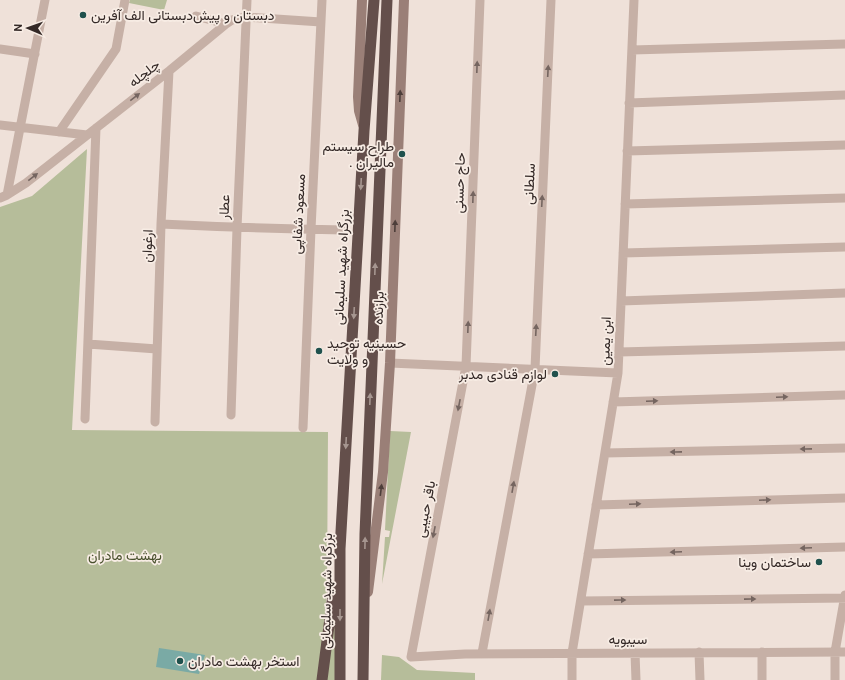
<svg xmlns="http://www.w3.org/2000/svg" width="845" height="680" viewBox="0 0 845 680" font-family="Roboto,Vazirmatn,sans-serif">
<style>
.green{fill:#b6bd9a}
.water{fill:#7aaaa5}
.lines{fill:none;stroke-linecap:round;stroke-linejoin:round}
.minor{stroke:#c6b0a6;stroke-width:9}
.secondary{stroke:#9a7f77;stroke-width:10}
.trunk{stroke:#644f4b;stroke-width:11}
.oneway{fill:#756560}
.oneway2{fill:#4d3e3a}
.oneway3{fill:#a69690}
.poi-dot{fill:#1f514d;stroke:#f7ece4;stroke-width:1.5}
.labels{text-anchor:middle;dominant-baseline:central;stroke-width:3.5;stroke-linejoin:round;paint-order:stroke}
.poi-label{font-size:14px;fill:#332826;stroke:#f7ece4;text-anchor:start}
.street-label{font-size:14px;fill:#332826;stroke:#f7ece4}
.park-label{font-size:14px;fill:#484f2c;stroke:#f7ece4}
</style>
<rect width="100%" height="100%" fill="#efe1d9"/>
<path class="green" d="M130,0H167L164,10L129,3Z
M87,149L72,430L328,432L327,590L322,655L319,680H0V207L32,196Z
M390,431L411,432L382,584L385,537H389L390,531L385,530Z
M335,594V680H326Z
M382,655L399,657L417,670L475,673V680H381Z"/>
<path class="water" d="M159,648L205,655L199,674L156,667Z"/>
<g class="lines">
<path class="minor" d="M480,0L466,366L411,657L465,654L845,652
M196,16L226,24
M0,49L35,54
M632,50L845,44
M629,103L845,95
M0,125L87,135
M59,132L116,49L125,0
M627,151L845,145
M7,195L45,0
M0,198L7,195L26,183L169,71L226,24L232,20L246,17L321,22
M625,204L845,198
M161,224C222,227 283,229 344,230
M623,253L845,247
M621,301L845,293
M88,344L157,349
M619,352L845,346
M390,363L618,373
M613,402L845,395
M231,415L237,228L247,0
M85,419L96,128
M155,422L161,224L169,71
M303,428L311,229L322,0
M605,453L845,448
M596,505L845,498
M588,554L845,547
M581,601L845,598
M699,652L700,680
M762,652V680
M482,653L535,369L551,0
M635,653L636,680
M572,680V653L618,373L634,0
M835,680V652L845,595"/>
<path class="secondary" d="M362,0L358,97L359,111L363,125
M368,592L383,472L390,363L404,0"/>
<path class="trunk" d="M322,680L334,587
M340,680V549L364,131L374,0
M363,680L365,534L387,0"/>
</g>
<defs><path id="oneway-solid" d="M-6-.8H1V-3.2L6.5 0L1 3.2V.8H-6Z"/></defs>
<g class="oneway">
<use href="#oneway-solid" transform="translate(477 67) rotate(-88)"/>
<use href="#oneway-solid" transform="translate(548 71) rotate(-87)"/>
<use href="#oneway-solid" transform="translate(135 97) rotate(-38)"/>
<use href="#oneway-solid" transform="translate(33 177) rotate(-38)"/>
<use href="#oneway-solid" transform="translate(473 197) rotate(-88)"/>
<use href="#oneway-solid" transform="translate(542 201) rotate(-87)"/>
<use href="#oneway-solid" transform="translate(468 327) rotate(-88)"/>
<use href="#oneway-solid" transform="translate(536 330) rotate(-87)"/>
<use href="#oneway-solid" transform="translate(782 397) rotate(-2)"/>
<use href="#oneway-solid" transform="translate(652 401) rotate(-2)"/>
<use href="#oneway-solid" transform="translate(459 405) rotate(101)"/>
<use href="#oneway-solid" transform="translate(806 449) rotate(179)"/>
<use href="#oneway-solid" transform="translate(676 452) rotate(179)"/>
<use href="#oneway-solid" transform="translate(513 487) rotate(-80)"/>
<use href="#oneway-solid" transform="translate(765 500) rotate(-2)"/>
<use href="#oneway-solid" transform="translate(635 504) rotate(-2)"/>
<use href="#oneway-solid" transform="translate(434 532) rotate(101)"/>
<use href="#oneway-solid" transform="translate(806 548) rotate(178)"/>
<use href="#oneway-solid" transform="translate(676 552) rotate(178)"/>
<use href="#oneway-solid" transform="translate(750 599) rotate(-1)"/>
<use href="#oneway-solid" transform="translate(620 600) rotate(-1)"/>
<use href="#oneway-solid" transform="translate(489 615) rotate(-80)"/>
</g>
<g class="oneway2">
<use href="#oneway-solid" transform="translate(400 96) rotate(-88)"/>
<use href="#oneway-solid" transform="translate(395 226) rotate(-88)"/>
<use href="#oneway-solid" transform="translate(381 490) rotate(-83)"/>
</g>
<g class="oneway3">
<use href="#oneway-solid" transform="translate(361 184) rotate(93)"/>
<use href="#oneway-solid" transform="translate(375 269) rotate(-88)"/>
<use href="#oneway-solid" transform="translate(354 313) rotate(93)"/>
<use href="#oneway-solid" transform="translate(370 399) rotate(-88)"/>
<use href="#oneway-solid" transform="translate(346 443) rotate(93)"/>
<use href="#oneway-solid" transform="translate(365 543) rotate(-89)"/>
<use href="#oneway-solid" transform="translate(340 615) rotate(90)"/>
</g>
<g class="poi-dot">
<circle cx="83" cy="15" r="4"/>
<circle cx="402" cy="154" r="4"/>
<circle cx="319" cy="351" r="4"/>
<circle cx="555" cy="374" r="4"/>
<circle cx="819" cy="562" r="4"/>
<circle cx="180" cy="661" r="4"/>
</g>
<g class="labels">
<g class="poi-label">
<text x="91" y="15">دبستان و پیش‌دبستانی الف آفرین</text>
<text x="394" y="146" text-anchor="end">طراح سیستم<tspan x="394" dy="16">. مالیران</tspan></text>
<text x="327" y="343">حسینیه توحید<tspan x="327" dy="16">و ولایت</tspan></text>
<text x="547" y="374" text-anchor="end">لوازم قنادى مدبر</text>
<text x="811" y="562" text-anchor="end">ساختمان وینا</text>
<text x="188" y="661">استخر بهشت مادران</text>
</g>
<g class="street-label">
<text transform="translate(144 73) rotate(-38)">چلچله</text>
<text transform="translate(459 183) rotate(-88)">حاج حسنی</text>
<text transform="translate(529 184) rotate(-87)">سلطانی</text>
<text transform="translate(224 207) rotate(-88)">عطار</text>
<text transform="translate(298 214) rotate(-87)">مسعود شفاپی</text>
<text transform="translate(147 246) rotate(-88)">ارغوان</text>
<text transform="translate(341 267) rotate(-87)">بزرگراه شهید سلیمانی</text>
<text transform="translate(378 308) rotate(-88)">برازنده</text>
<text transform="translate(605 341) rotate(-88)">ابن یمین</text>
<text transform="translate(425 509) rotate(-79)">باقر حبیبی</text>
<text transform="translate(326 591) rotate(-89)">بزرگراه شهید سلیمانی</text>
<text x="628" y="639">سیبویه</text>
</g>
<g class="park-label">
<text x="125" y="555">بهشت مادران</text>
</g>
</g>
<g transform="translate(28 28) rotate(272)" stroke="#f7ece4" stroke-width="3" paint-order="stroke">
<path d="M0-3L7 15L0 10L-7 15Z" fill="#332826"/>
<text y="-6" font-size="11" font-weight="bold" text-anchor="middle" fill="#332826">N</text>
</g>
</svg>
